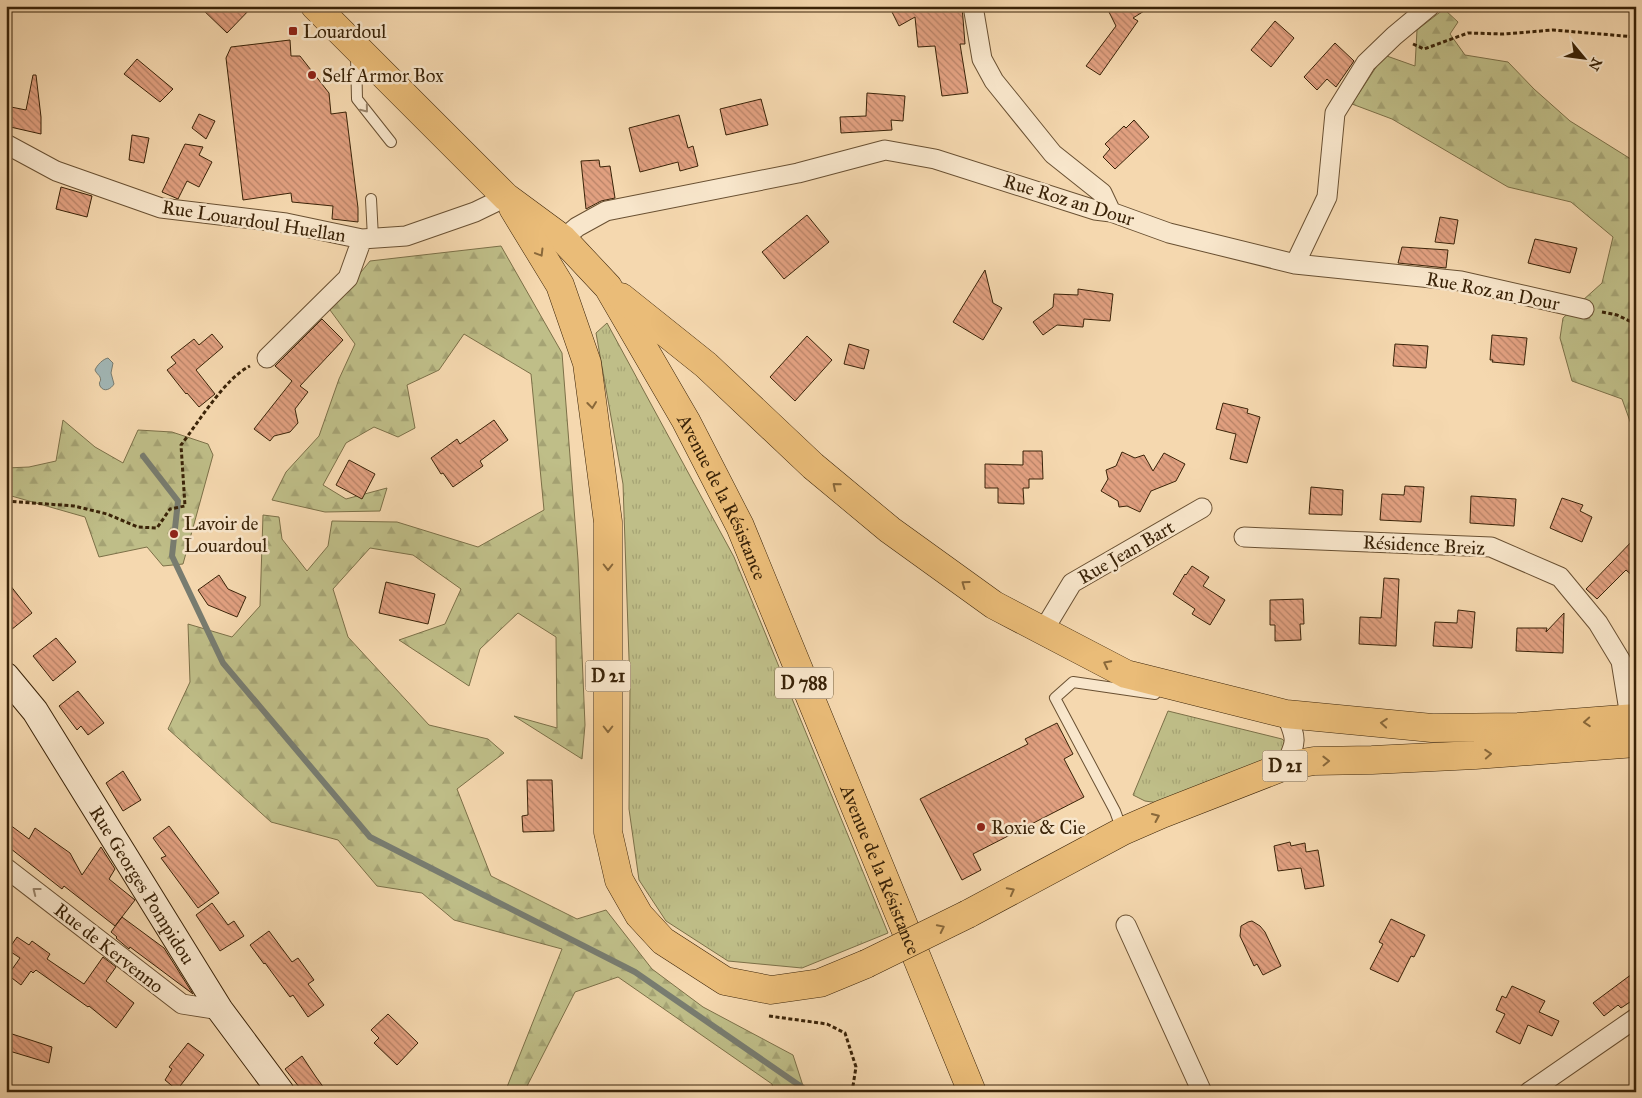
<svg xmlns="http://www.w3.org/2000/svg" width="1642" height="1098" viewBox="0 0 1642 1098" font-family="'IM FELL Great Primer',serif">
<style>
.grass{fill:url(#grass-tufts);stroke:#7c7048}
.forest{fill:url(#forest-firs);stroke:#7c7048}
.water{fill:#a2b7b6;stroke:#787c70}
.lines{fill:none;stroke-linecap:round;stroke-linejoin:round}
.stream{stroke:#787c70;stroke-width:6}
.building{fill:url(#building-back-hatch);stroke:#3a2308}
.lane-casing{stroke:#695032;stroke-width:12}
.street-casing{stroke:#695032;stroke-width:21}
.secondary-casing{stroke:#3a2308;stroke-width:28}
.primary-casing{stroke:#3a2308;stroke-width:29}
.path{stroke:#3a2308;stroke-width:3;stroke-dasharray:4 2.5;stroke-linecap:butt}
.lane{stroke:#f8e6cb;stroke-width:10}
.street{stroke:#f8e6cb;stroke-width:19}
.secondary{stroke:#f8e6cb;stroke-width:26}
.primary{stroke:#eabc78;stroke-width:28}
.primary-bridge-casing{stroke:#3a2308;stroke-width:29;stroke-linecap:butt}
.primary-bridge{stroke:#eabc78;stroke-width:28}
.oneway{stroke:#99846a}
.oneway2{stroke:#89683a}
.poi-dot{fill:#8f2418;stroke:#f8e6cb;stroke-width:2}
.labels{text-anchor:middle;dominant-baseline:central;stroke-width:5;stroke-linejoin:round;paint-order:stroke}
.shield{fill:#f8e6cb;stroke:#735e42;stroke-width:1}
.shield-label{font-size:18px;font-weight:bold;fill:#3a2308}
.poi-label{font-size:19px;fill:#3a2308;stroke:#f8e6cb;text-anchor:start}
.street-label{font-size:19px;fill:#3a2308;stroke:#f8e6cb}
</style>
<defs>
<pattern id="grass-tufts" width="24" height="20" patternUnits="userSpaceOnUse" patternTransform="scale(1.25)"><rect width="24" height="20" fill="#bfbe88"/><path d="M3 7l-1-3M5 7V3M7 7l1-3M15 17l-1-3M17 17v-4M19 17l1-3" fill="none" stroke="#a5a374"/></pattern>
<pattern id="forest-firs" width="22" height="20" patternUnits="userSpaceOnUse" patternTransform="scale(1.25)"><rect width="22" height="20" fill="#bfbe88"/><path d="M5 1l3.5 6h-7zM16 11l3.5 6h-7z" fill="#a5a374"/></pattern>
<pattern id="building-back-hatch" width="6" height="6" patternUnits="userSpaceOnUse" patternTransform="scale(1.25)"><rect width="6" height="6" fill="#e1a080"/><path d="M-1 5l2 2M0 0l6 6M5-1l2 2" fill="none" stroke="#b78267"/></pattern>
</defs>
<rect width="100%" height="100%" fill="#f5d8af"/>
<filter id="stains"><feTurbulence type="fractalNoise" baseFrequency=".004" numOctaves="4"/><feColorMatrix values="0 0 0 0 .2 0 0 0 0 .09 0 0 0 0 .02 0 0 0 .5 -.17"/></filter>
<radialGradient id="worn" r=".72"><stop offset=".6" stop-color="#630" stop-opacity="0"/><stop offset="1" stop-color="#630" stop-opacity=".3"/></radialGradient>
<path class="grass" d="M607,323L734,557L888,933L802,968L728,961L666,921L639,880L629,809L630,687L623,484L596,333Z
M1168,711L1282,739L1289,745L1285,752L1159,803L1145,801L1133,795Z"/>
<path class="forest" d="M1444,9L1458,22L1450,34L1465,55L1508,62L1534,89L1570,121L1634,161L1636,160V438L1622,399L1572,381L1560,338L1563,318L1602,283L1613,237L1571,202L1508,187L1392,119L1352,104L1384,55L1415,66L1417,30Z
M501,246L562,353L578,560L585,725L582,759L514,716L557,728L556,637L518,613L480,649L469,686L399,640L445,624L461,589L413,555L370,548L333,589L348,637L429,725L488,739L504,753L457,789L491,876L577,919L606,910L652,969L703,1007L793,1055L805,1092H774L772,1084L618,977L575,992L524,1092H505L562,949L454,920L422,893L377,886L338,840L271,822L168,729L190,682L188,624L232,637L260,606L263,515L279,517L282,539L307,571L328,546L332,521L397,522L478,547L544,510L531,374L464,334L439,370L407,385L415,428L398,437L374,427L346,443L323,485L346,499L387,488L380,511L325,512L272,500L286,472L319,436L339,379L355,344L330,310L370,261Z
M63,420L95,447L123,463L138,430L172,432L208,444L213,455L183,564L163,566L147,547L99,557L85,517L8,495L6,468L29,467L56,461Z"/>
<path class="water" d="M108,358L113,363L111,373L114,384C111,389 104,393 100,386C98,380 102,383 100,377C99,375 96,373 95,370C97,365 103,359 108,358Z"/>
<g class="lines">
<path class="stream" d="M143,456L178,501L172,556L223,663L370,837L635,972L806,1090L805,1092"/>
</g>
<path class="building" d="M199,6H253L227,33Z
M889,6H962L965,44H960L968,93L942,96L935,46L918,47L915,17L899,26Z
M1106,6H1152L1133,18L1138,21L1100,75L1086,66L1116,26Z
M1275,21L1294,38L1271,67L1251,50Z
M290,40L291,56H300L329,93L331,114L346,112L358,208V222L332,219L333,206L292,202L291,193L243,200L226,58L231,47Z
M1335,43L1354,61L1336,87L1327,79L1317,90L1304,77Z
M137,59L173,89L160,102L124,74Z
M33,75H36L41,117V134L6,126V106L26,110Z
M867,93L905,96L903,121L891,120L892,130L841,133L840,117L866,116Z
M761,99L768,125L726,135L720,109Z
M199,114L215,121L206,139L192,128Z
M679,115L688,148L693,146L698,166L680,171L678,162L640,172L629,128Z
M1134,120L1149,137L1115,169L1103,157L1110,149L1105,144L1124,126L1126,128Z
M132,135L149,138L144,163L129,160Z
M185,144L203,147L199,155L212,162L199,187L187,181L178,199L162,192Z
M599,160L600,167L610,166L615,198L601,201L586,209L581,161Z
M61,187L92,196L87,217L56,209Z
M807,215L829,242L784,279L762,252Z
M1440,217L1458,220L1454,244L1435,242Z
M1535,239L1577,248L1570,273L1528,263Z
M1402,247L1448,250L1446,268L1398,263Z
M985,270L993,303L1002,308L983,340L953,322Z
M1078,289L1113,294L1110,321L1084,319L1083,327L1057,325L1043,335L1033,322L1053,307L1054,294L1078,295Z
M322,319L343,340L300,386L308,392L295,409L298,423L290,432L274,436L270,441L254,429L292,381L275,366Z
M212,334L223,347L196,370L215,394L199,407L187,393L186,394L167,370L176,363L171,357L194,339L199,345Z
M1492,335L1527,338L1524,365L1492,362L1493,360H1490Z
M807,336L832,360L795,401L770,377Z
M849,344L869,350L864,369L844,364Z
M1395,344L1428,346L1426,368L1393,366Z
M1223,403L1248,409L1247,413L1260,417L1247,463L1230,459L1236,434L1216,429Z
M494,420L508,440L480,461L483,466L453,487L443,473L441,474L431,458L457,439L460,444Z
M1023,451H1042L1043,479H1029V488H1023L1024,504L998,503V488H985V464L1023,465Z
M1122,452L1135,458L1144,455L1153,471L1164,453L1185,464L1176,481L1151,491L1140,512L1127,506L1119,507L1118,501L1101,491L1108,479L1106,470L1116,466Z
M349,460L375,474L362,499L336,485Z
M1405,486L1424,487L1421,522L1380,520L1382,494L1404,495Z
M1311,487L1343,490L1342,515L1309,514Z
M1471,496L1516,499L1514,526L1470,523Z
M1562,498L1583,505L1580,511L1592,517L1582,542L1550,528Z
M1636,537V579L1626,570L1597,599L1586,589Z
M1192,566L1209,577L1203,586L1225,600L1210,625L1192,614L1195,609L1173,594L1185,574L1186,575Z
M219,575L228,589L246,597L237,617L208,605L198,590Z
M1384,578L1399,579L1396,646L1359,644L1360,617L1381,618Z
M6,580L32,613L6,634Z
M386,582L435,594L428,624L379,613Z
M1303,599L1304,624H1300L1301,640L1275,641V625H1270V600Z
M1458,610L1475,612L1472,648L1433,646L1435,622L1457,623Z
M1564,613L1563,653L1516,651L1517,628H1547L1546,632Z
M56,638L76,662L53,681L33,656Z
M78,691L104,723L88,735L81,726L77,730L59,706Z
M1057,723L1073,754L1064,759L1084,797L973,854L981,870L962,880L920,799L1028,744L1025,739Z
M123,771L141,800L123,811L106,783Z
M527,780H552L554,831L523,832L522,816L528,815Z
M6,822L29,839L35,828L53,841L70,853L82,875L101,847L115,869L109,879L135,900L115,926L64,886L62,889L6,845Z
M169,826L219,893L198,908L161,858L166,856L153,838Z
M1290,842L1291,846L1305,843L1306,852L1318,850L1324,886L1305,889L1301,868L1278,871L1274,846Z
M212,903L228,925L234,921L244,936L220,951L196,915Z
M122,917L164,948L193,994L130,947L129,949L116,938L117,937L111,932Z
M1391,919L1425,935L1414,957L1411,956L1398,982L1370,969L1383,944L1379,942Z
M1252,921L1260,926L1265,932L1281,966L1263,975L1257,964L1254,966L1240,936L1241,926L1248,922Z
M269,931L292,962L298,958L314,980L308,984L324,1005L308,1017L293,995L290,997L265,963L264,964L250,945Z
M17,937L29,945L32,941L50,954L47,959L84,984L103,957L116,967L106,981L134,1003L116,1028L89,1006L88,1007L36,970L33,973L31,971L21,985L8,975L20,958L8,950Z
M1636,971V998L1621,1008L1618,1005L1604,1016L1593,1003Z
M1512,986L1545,1001L1539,1012L1559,1021L1552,1036L1528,1025L1520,1044L1496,1032L1505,1014L1496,1010L1502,996L1506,998Z
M388,1014L418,1043L397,1065L374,1043L379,1038L371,1030Z
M6,1032L52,1047L49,1063L6,1050Z
M188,1043L204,1055L177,1090L165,1080L172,1069L169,1067Z
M302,1056L316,1077L327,1092H303L285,1069Z"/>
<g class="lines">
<g class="lane-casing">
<path id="lane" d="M356,55L357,99L391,142
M371,199L373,238
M1122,830L1115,811L1055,698L1073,682L1155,694"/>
</g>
<g class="street-casing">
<path id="street" d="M973,6L982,59L994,81L1053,154L1102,193L1111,212
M6,144L56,171L161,208L286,223L362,239L406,236L475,212L506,197
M563,239L577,227L606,211L798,173L885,150L935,159L1095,210L1111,212L1169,233L1295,264L1461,281L1584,309
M1295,264L1327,197L1335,113L1366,63L1394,36L1430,6
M267,358L348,278L362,239
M1244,537L1491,547L1560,577L1598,623L1621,661L1632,729
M1043,631L1072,583L1202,508
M1285,766C1297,741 1297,740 1286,714
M6,868L182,1004L220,1010
M1126,925L1202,1092
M1529,1092L1636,1018"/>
</g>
<g class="secondary-casing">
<g id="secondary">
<path id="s1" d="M6,676L35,711L220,1010L281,1092"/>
</g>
</g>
<g class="primary-casing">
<g id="primary">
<path id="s2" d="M315,6L506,197L563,239L608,287L686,421L740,526L972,1092"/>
<path d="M513,208L560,285L587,363L608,522V832L619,880L639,915L663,941L725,981L771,990L820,983L866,964"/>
<path d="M621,297L706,365L813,466L890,530L994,605L1126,674L1286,714L1432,728L1518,727L1636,718"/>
<path d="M968,914L1123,831L1162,814L1285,766L1314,761L1372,760L1475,755L1636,743"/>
</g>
</g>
<path class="path" d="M1413,44L1424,49L1468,33L1504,34L1553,30L1636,37
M1602,312L1617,315L1636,324
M6,501L74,506L107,514L138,527L157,528L170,509L185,506L181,445C198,423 225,378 250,366
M769,1016L827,1024L845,1033L856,1067L852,1092"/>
<use href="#lane" class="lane"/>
<use href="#street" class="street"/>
<use href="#secondary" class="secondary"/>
<use href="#primary" class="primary"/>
<g class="primary-bridge-casing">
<path id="primary-bridge" d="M866,964L968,914"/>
</g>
<use href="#primary-bridge" class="primary-bridge"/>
</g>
<defs><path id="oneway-chevron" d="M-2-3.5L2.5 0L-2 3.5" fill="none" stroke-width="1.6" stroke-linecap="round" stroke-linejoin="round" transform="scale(1.25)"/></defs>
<g class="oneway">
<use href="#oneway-chevron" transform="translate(365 109) rotate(51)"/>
<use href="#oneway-chevron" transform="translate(36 891) rotate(-142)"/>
</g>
<g class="oneway2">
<use href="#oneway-chevron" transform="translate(540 253) rotate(59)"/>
<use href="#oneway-chevron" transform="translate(592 405) rotate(83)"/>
<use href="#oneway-chevron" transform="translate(836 486) rotate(-140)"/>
<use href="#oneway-chevron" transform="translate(608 567) rotate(90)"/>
<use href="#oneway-chevron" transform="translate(965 584) rotate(-144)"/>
<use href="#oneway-chevron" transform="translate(1107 664) rotate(-153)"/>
<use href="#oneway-chevron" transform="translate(1587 722) rotate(176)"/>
<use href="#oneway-chevron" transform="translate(1384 723) rotate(-175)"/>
<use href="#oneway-chevron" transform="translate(608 729) rotate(90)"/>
<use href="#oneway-chevron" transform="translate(1488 754) rotate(-4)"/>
<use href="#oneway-chevron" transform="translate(1326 761) rotate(-1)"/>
<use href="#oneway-chevron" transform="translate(1156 817) rotate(-24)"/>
<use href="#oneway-chevron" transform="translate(1011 891) rotate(-28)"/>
<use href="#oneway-chevron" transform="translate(941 928) rotate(-26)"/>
</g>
<g class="poi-dot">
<rect x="288" y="26" width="10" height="10" rx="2.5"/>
<circle cx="312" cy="75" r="5"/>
<circle cx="174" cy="534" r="5"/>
<circle cx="981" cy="827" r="5"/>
</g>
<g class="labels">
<g class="shield">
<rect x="585.5" y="660.5" width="45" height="31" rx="4"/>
<rect x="775" y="667.5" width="58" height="31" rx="4"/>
<rect x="1262.5" y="750.5" width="45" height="31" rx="4"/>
</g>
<g class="shield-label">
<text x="608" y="676">D 21</text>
<text x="804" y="683">D 788</text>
<text x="1285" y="766">D 21</text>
</g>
<g class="poi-label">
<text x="303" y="31">Louardoul</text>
<text x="322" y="75">Self Armor Box</text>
<text x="184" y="523">Lavoir de<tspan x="184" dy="22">Louardoul</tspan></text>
<text x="991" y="827">Roxie &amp; Cie</text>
</g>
<g class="street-label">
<text transform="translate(1069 200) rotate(17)">Rue Roz an Dour</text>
<text transform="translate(254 221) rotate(9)">Rue Louardoul Huellan</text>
<text transform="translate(1493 291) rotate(11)">Rue Roz an Dour</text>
<text stroke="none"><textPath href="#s2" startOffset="646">Avenue de la Résistance</textPath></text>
<text transform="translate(1424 545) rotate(3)">Résidence Breiz</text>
<text transform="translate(1126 552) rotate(-30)">Rue Jean Bart</text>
<text stroke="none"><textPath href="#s2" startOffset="1051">Avenue de la Résistance</textPath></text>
<text stroke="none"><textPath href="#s1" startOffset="250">Rue Georges Pompidou</textPath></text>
<text transform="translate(109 948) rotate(38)">Rue de Kervenno</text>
</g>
</g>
<rect width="1642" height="1098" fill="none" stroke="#f5d8af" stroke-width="25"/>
<rect x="8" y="8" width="1627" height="1083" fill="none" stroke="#3a2308" stroke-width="2.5"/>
<rect x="12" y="12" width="1617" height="1073" fill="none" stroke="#3a2308"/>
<g transform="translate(1584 58) rotate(119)" stroke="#f8e6cb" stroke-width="4" paint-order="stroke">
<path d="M0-4L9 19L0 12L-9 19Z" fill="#3a2308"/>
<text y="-8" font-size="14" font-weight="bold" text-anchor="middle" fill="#3a2308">N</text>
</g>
<rect width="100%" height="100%" filter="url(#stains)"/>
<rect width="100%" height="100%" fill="url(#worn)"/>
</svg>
